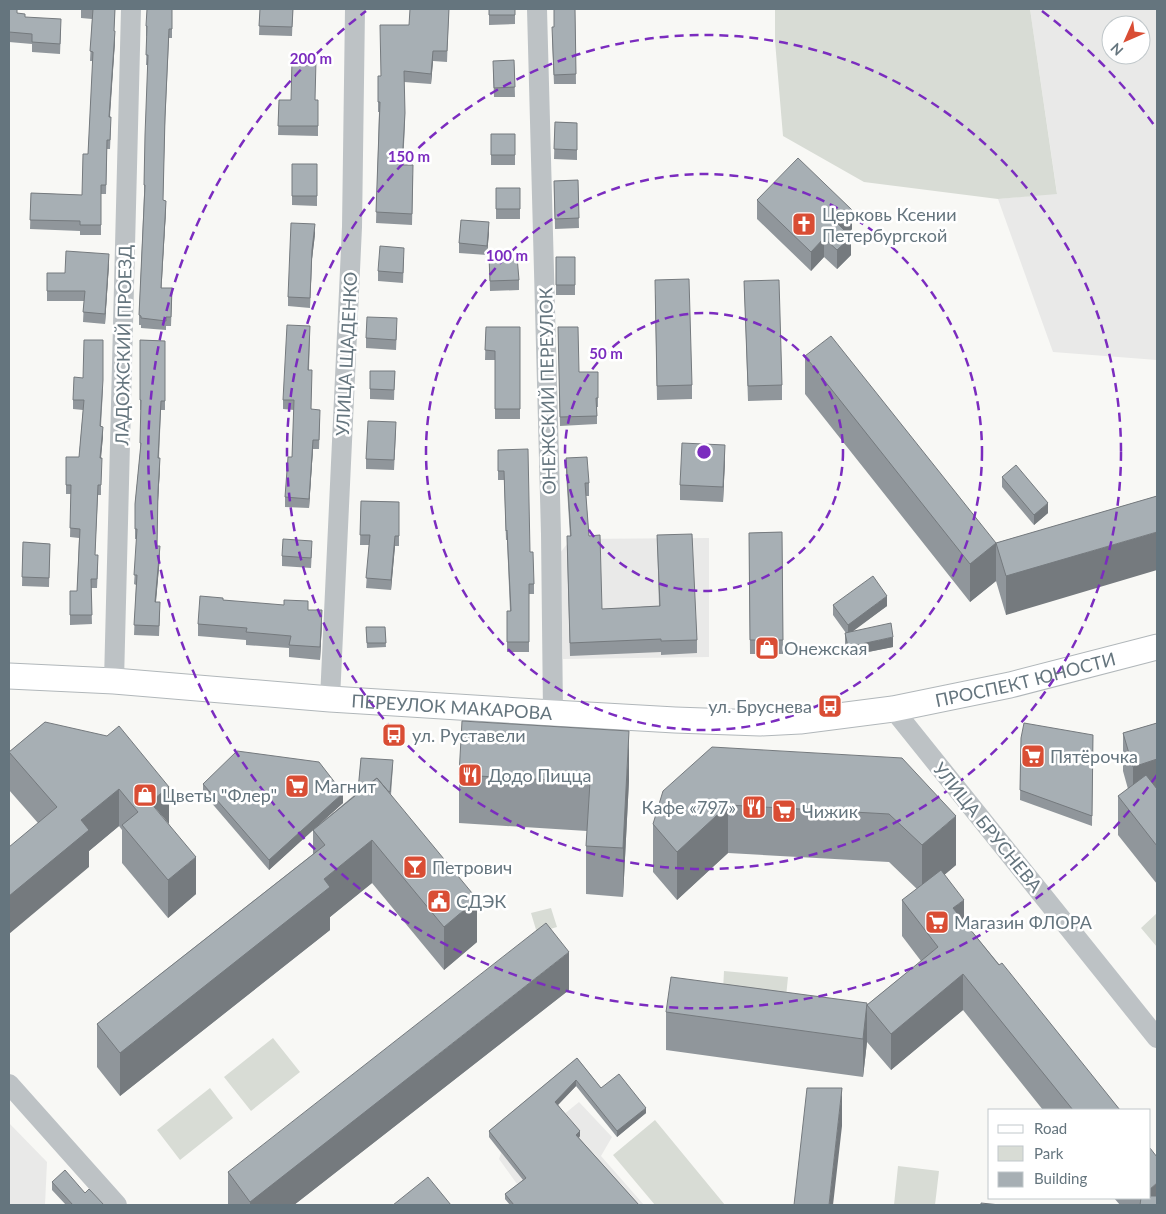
<svg xmlns="http://www.w3.org/2000/svg" width="1166" height="1214" viewBox="0 0 1166 1214" font-family="Lato,sans-serif">
<style>
.built{fill:#e9e9e8;fill-rule:evenodd}
.green{fill:#d8dcd5}
.lines{fill:none;stroke-linecap:round;stroke-linejoin:round}
.major-casing{stroke:#b1b7ba;stroke-width:27}
.minor{stroke:#bdc2c5;stroke-width:20}
.major{stroke:#fff;stroke-width:25}
.wall{fill:#90969b}
.shaded-wall{fill:#757a7e}
.building{fill:#a7afb4;stroke:#757a7e}
.ring{fill:none;stroke:#7b2cbf;stroke-width:2.5;stroke-dasharray:9 6}
.labels{text-anchor:middle;dominant-baseline:central;stroke-width:5;stroke-linejoin:round;paint-order:stroke}
.poi-label{font-size:18px;fill:#65757e;stroke:#fff;text-anchor:start}
.street-label{font-size:18px;fill:#65757e;stroke:#fff}
.centre{fill:#7b2cbf;stroke:#fff;stroke-width:2.5}
.ring-label{font-size:15px;text-anchor:middle;font-weight:bold;fill:#7b2cbf;stroke:#fff;stroke-width:5;stroke-linejoin:round;paint-order:stroke}
</style>
<rect width="100%" height="100%" fill="#f8f8f5"/>
<path class="built" d="M1030,9H1157V360L1053,352L998,199L1057,193ZM1111,25H1141V55H1111Z
M709,538V657L563,659L560,553L571,539Z
M543,1093L552,1124L579,1102L612,1137L601,1156L644,1205H510L505,1199L520,1188L499,1159L501,1153L489,1137Z
M9,1123L47,1162L45,1205H9Z"/>
<path class="green" d="M775,9H1030L1057,194L998,199L864,182L783,136L775,41Z
M551,908L557,927L537,933L531,913Z
M1157,913V947L1141,928Z
M724,971L788,977L786,997L723,991Z
M273,1038L300,1072L251,1111L224,1077Z
M210,1088L233,1118L180,1160L157,1130Z
M655,1120L725,1205H655L613,1155Z
M898,1166L939,1171L935,1205H894Z"/>
<g class="lines">
<g class="major-casing">
<g id="major">
<path id="s1" d="M9,676L114,681L330,699L553,713L675,720L760,723L800,721L893,709L1010,685L1157,647"/>
</g>
</g>
<path class="minor" d="M537,9L551,534L553,713
M114,681L131,9
M330,699L352,227L355,9
M893,709L1157,1038
M9,1084L117,1205"/>
<use href="#major" class="major"/>
</g>
<path class="wall" d="M9,9L25,17L61,29L60,54L32,52V44L9,42Z
M81,9H115L114,31L115,41L110,117L111,126L110,149H107L106,194H101V235H80V231L30,229L31,193L82,195L88,154L93,61H90L92,19L81,18Z
M172,9V38H169L165,126L163,200L166,210L161,288L172,298L171,326H166V330L141,328V325H139V315L144,195V185L148,65H146L147,36H146V26Z
M260,9H293L292,36L259,35Z
M449,9L447,62L433,61L431,84L404,82L405,124L403,165L413,176L412,225L376,223L379,112H378V76H381L409,25Z
M489,9H515V24L489,25Z
M575,9L576,84H554L552,37L554,27Z
M514,60L515,97H494L493,70Z
M279,100H318V136L278,135Z
M555,122L577,123V160L554,159Z
M491,134H515V165H491Z
M292,164H317V206L292,205Z
M578,180L579,228L555,229L554,181Z
M496,188H520V219H496Z
M757,200L852,229L848,234L851,255L837,269L824,257L811,271L757,219Z
M489,232L487,255L459,253V243Z
M315,234L312,259L310,308L288,306V297Z
M404,257L403,283L378,281V271Z
M489,257L519,280V290L490,291Z
M556,257H575V295H556Z
M109,264L105,324L83,322L84,301H47V273H65Z
M744,281L782,385V400L748,401Z
M655,294L692,385V399L657,400Z
M486,327H520V419H495V360H485Z
M558,327L579,372H598V407H597V424L560,426Z
M397,328L396,350L366,348V338Z
M310,335L309,370L311,409L320,419L319,449H313L309,508L285,507V497L292,457L294,410L283,409V400Z
M140,340L165,341V410H161L159,458L160,468L158,501L157,546L160,556L156,602L160,612L159,636L134,635L136,585L134,584L137,539H135V504L140,453L141,410H140Z
M805,356L996,543L1157,496L1006,615L996,581L970,602L805,394Z
M370,371H395L394,400L370,399Z
M103,389L101,426L103,436L101,458V495H98L95,555L98,565L97,588H91L92,624L70,625V591H77L79,538L70,537L71,494H66V457H79L83,410L73,409V400Z
M396,432L394,470L366,469V459Z
M498,450L530,552L534,584V594H529V652H507V611H510L507,540H506L504,480H498Z
M566,458L589,483V496H586L589,536L602,609L659,606L657,535L697,640V653L661,655V652L570,656L567,549L570,536L566,472Z
M725,460L723,502L680,500V485Z
M1002,477L1048,513L1034,525L1002,487Z
M361,501L399,502V546H395L391,590L366,588L369,545H360Z
M782,532L783,654H750L749,533Z
M23,542L50,544L49,587L22,586Z
M312,550L311,568L282,566V556Z
M223,600L308,610L322,622L320,660L289,657V648L246,645V640L198,636V624Z
M833,605L887,606L852,631L893,647L848,656L845,643V633H846L833,615Z
M366,627H385L386,647L367,648Z
M45,722L169,824L196,894L168,918L122,863V830L119,826L89,851V867L38,823L9,790V752Z
M1157,723V884L1118,835V796L1128,789L1123,771V733Z
M1093,735L1092,826L1020,800L1021,738Z
M361,758L393,765L391,795L477,942L444,970L372,883L330,917V930L120,1096L97,1067V1024L313,854V830L269,870L203,793V784L343,803L316,827L358,792Z
M902,758L956,865L944,875L964,922L1120,1110H1043L963,1010L891,1070L867,1042L863,1077L666,1050V1012L867,1005L921,961L902,936V900L917,889L889,862L728,853L677,900L653,872V824Z
M459,775L629,780L623,897L586,894V846L587,831L459,823Z
M569,990L294,1205H228V1172Z
M577,1058L601,1088L646,1113L617,1137L576,1086L558,1105L580,1136L579,1138L639,1205H510L505,1199V1194L523,1180L489,1137V1131Z
M52,1182L85,1193L104,1205H66L52,1190Z
M1114,1198H1150L1157,1205H1120Z"/>
<path class="shaded-wall" d="M115,31V41L109,126V117Z
M433,51V61L431,84V74Z
M166,201V210L161,297V288Z
M852,210V229L838,243V224Z
M489,222V232L487,255V246Z
M315,224V234L312,259L310,308L312,250Z
M851,237V255L837,269V250Z
M824,238V257L811,271V252Z
M109,254V264L105,324V314Z
M103,427V436L100,467V458Z
M313,440V449L309,508V499Z
M725,445V460L723,502V487Z
M160,458V468L158,501V491Z
M1048,503V513L1034,525V515Z
M1157,532V570L1006,615V576Z
M395,536V546L391,590V580Z
M996,543V581L970,602V564Z
M160,546V556L155,611V602Z
M887,596V606L848,635V625Z
M322,610V622L320,660V647Z
M893,637V647L848,656V647Z
M629,731V780L623,897V848Z
M1157,759V798L1133,805V767Z
M169,787V824L150,802Z
M119,789V826L89,851V867L9,934V896L81,820Z
M343,793V803L269,870V860Z
M728,805V853L677,900V852Z
M956,816V865L922,894V845Z
M372,840V883L330,917V930L120,1096V1053L324,879Z
M196,857V894L168,918V880Z
M477,899V942L444,970V927Z
M964,900V937L953,908Z
M569,952V990L294,1205H250V1202Z
M963,974V1010L891,1070V1034Z
M867,1003V1042L863,1077V1039Z
M576,1080V1086L555,1108V1102Z
M842,1088V1126L833,1205H829Z
M646,1108V1113L617,1137V1131Z
M580,1131V1136L576,1140V1135Z
M1157,1183V1205L1150,1198V1189Z"/>
<path class="building" d="M9,9H17V13L25,14V17L61,19L60,44L32,42V34L9,32Z
M83,9H115L114,31H115L109,117H111L110,140H107L106,185H101V225H80V221L30,220L31,193L82,195L83,154H88L93,52L90,51L93,9Z
M147,9H172V29H169L165,117L163,200L166,201L161,288H172L171,317H166V321L141,318V316L139,315L145,185H144L145,135L148,55H146L147,26H146Z
M260,9H293L292,27L259,26Z
M410,9H449L447,51H433L431,74L404,71L405,113L402,165H413L412,214L376,212L380,102H378V76H381L380,25H409Z
M489,9H515V15H489Z
M554,9H575L576,74L554,75L552,27H554Z
M292,60H316L315,100H318V126H278L279,100H291Z
M514,60L515,87L494,88L493,61Z
M555,122L577,123V150L554,149Z
M491,134H515V155H491Z
M798,158L852,210L838,224L851,237L837,250L824,238L811,252L757,200Z
M292,164H317V196H292Z
M578,180L579,218L555,219L554,181Z
M496,188H520V209H496Z
M461,220L489,222L487,246L459,243Z
M291,223L315,224L312,250L310,298L288,297Z
M380,246L404,248L403,273L378,271Z
M66,251L109,254L105,314L83,312L85,291H47V273H65Z
M517,256L519,280L490,281L489,257Z
M556,257H575V285H556Z
M689,279L692,385L657,386L655,280Z
M779,280L782,385L748,386L744,281Z
M367,317L397,318L396,340L366,338Z
M287,325L310,326L308,370H312L311,409L320,410L319,440H313L309,499L285,497L288,457H292L294,400H283Z
M486,327H520V409H495V351L485,350Z
M558,327H578L579,372H598V398H596L597,416L560,417Z
M831,336L996,543L970,564L805,356Z
M84,340H103V380L100,426L103,427L100,458H102L101,485H98L95,555H98L97,579H91L92,615H70V591H77L80,529L70,528L71,485H66V457H79L84,400H73L74,377L83,378Z
M140,340L165,341V401H161L158,458H160L158,491L157,546H160L155,602H160L159,626L134,625L137,575H134L137,529H135V504L141,443H140L141,400H140Z
M370,371H395L394,390L370,389Z
M368,421L396,422L394,460L366,459Z
M682,443L725,445L723,487L680,485Z
M528,449L530,552H533L534,584H529V642H507V611H511L507,530L506,531L504,471H498V450Z
M587,457L589,483H585L589,536L600,535L602,609L660,606L657,535L692,534L697,640L661,641V639L570,643L567,536H571L566,458Z
M1016,465L1048,503L1034,515L1002,477Z
M1157,496V532L1006,576L996,543Z
M361,501L399,502V536H395L391,580L366,578L370,535H360Z
M782,532L783,640H750L749,533Z
M283,539L312,541L311,558L282,556Z
M23,542L50,544L49,578L22,577Z
M873,576L887,596L848,625L833,605Z
M200,596L223,598V600L284,605V600L308,601V610H322L320,647L289,645L291,636L246,632L247,628L198,624Z
M891,623L893,637L848,647L845,633Z
M366,627H385L386,643H367Z
M462,721L629,731L623,848L586,846L590,782L459,775Z
M45,722L107,736L119,726L169,787L150,802L196,857L168,880L122,825L138,812L119,789L81,820L89,830L9,896V847L57,807L9,752Z
M1024,723L1093,735L1092,816L1020,790L1021,738Z
M1157,723V759L1133,767L1123,733Z
M712,747L902,758L956,816L922,845L889,814L728,805L677,852L653,824L663,791Z
M237,751L319,762L343,793L269,860L203,784Z
M361,758L393,760L390,792L388,791L377,778L361,790H358Z
M1146,775L1157,789V846L1118,796Z
M377,778L477,899L444,927L372,840L324,879L330,887L120,1053L97,1024L325,845L313,830Z
M941,870L964,900L953,908L999,965L1002,963L1120,1110H1073L963,974L891,1034L867,1005L938,947L902,900Z
M546,923L569,952L250,1202L228,1172Z
M671,977L867,1003L863,1039L666,1012Z
M577,1058L601,1088L619,1074L646,1108L617,1131L576,1080L555,1102L580,1131L576,1135L639,1205H514L505,1194L526,1178L489,1131Z
M807,1088H842L829,1205H794Z
M1150,1148L1157,1157V1183L1150,1189Z
M65,1170L85,1193L89,1189L104,1205H73L52,1182Z
M428,1177L451,1205H393Z
M1150,1196H1157V1205H1140L1141,1198H1150Z
M981,1203L1000,1205H981Z"/>
<g class="ring">
<circle cx="704" cy="452" r="139"/>
<circle cx="704" cy="452" r="278"/>
<circle cx="704" cy="452" r="417"/>
<path d="M1157 775A556 556 0 1 1 366 11M1042 11A556 556 0 0 1 1157 129"/>
</g>
<defs>
<g id="church-square" transform="scale(1.25)"><rect x="-9" y="-9" width="18" height="18" rx="4" fill="#d94d34" stroke="#fff"/><path d="M-1.2-6h2.4v3.5h3.3v2.4h-3.3V6h-2.4V-.1h-3.3v-2.4h3.3Z" fill="#fff"/></g>
<g id="shop-square" transform="scale(1.25)"><rect x="-9" y="-9" width="18" height="18" rx="4" fill="#d94d34" stroke="#fff"/><path d="M-5-2.5h2.3a2.7 3.5 0 0 1 5.4 0H5L5.5 6h-11ZM-1.5-2.5h3a1.5 2.3 0 0 0-3 0Z" fill="#fff"/></g>
<g id="bus-square" transform="scale(1.25)"><rect x="-9" y="-9" width="18" height="18" rx="4" fill="#d94d34" stroke="#fff"/><path d="M-5-6H5V4H4V6H2V4H-2V6H-4V4H-5ZM-3.5-4V0h7V-4ZM-3.5 1.2v1.5H-2V1.2ZM2 1.2v1.5H3.5V1.2Z" fill="#fff"/></g>
<g id="supermarket-square" transform="scale(1.25)"><rect x="-9" y="-9" width="18" height="18" rx="4" fill="#d94d34" stroke="#fff"/><path d="M-6-5.5h2.5l.6 2H6L4.5 2H-2.5L-4.4-4H-6ZM-1.5 3.2a1.3 1.3 0 1 0 .1 0ZM3 3.2a1.3 1.3 0 1 0 .1 0Z" fill="#fff"/></g>
<g id="restaurant-square" transform="scale(1.25)"><rect x="-9" y="-9" width="18" height="18" rx="4" fill="#d94d34" stroke="#fff"/><path d="M-5-6h1v4h1v-4h1v4h1v-4h1v5L-1.5 .5V6h-2V.5L-5-1ZM5-6V6H3V1.5H1.5Q1.5-4 5-6Z" fill="#fff"/></g>
<g id="bar-square" transform="scale(1.25)"><rect x="-9" y="-9" width="18" height="18" rx="4" fill="#d94d34" stroke="#fff"/><path d="M-6-5H6L.8 .8V4.5H3.5V6h-7V4.5H-.8V.8Z" fill="#fff"/></g>
<g id="civic-square" transform="scale(1.25)"><rect x="-9" y="-9" width="18" height="18" rx="4" fill="#d94d34" stroke="#fff"/><path d="M-.6-6.5H3V-4.5H.6V-3L4-1V1h2V6H-6V1h2V-1L-.6-3ZM-1.2 2.5V6h2.4V2.5Z" fill="#fff"/></g>
</defs>
<g fill-rule="evenodd">
<use href="#church-square" x="804" y="224"/>
<use href="#shop-square" x="767" y="648"/>
<use href="#bus-square" x="830" y="706"/>
<use href="#bus-square" x="394" y="735"/>
<use href="#supermarket-square" x="1033" y="756"/>
<use href="#restaurant-square" x="470" y="775"/>
<use href="#supermarket-square" x="297" y="786"/>
<use href="#shop-square" x="145" y="795"/>
<use href="#restaurant-square" x="754" y="807"/>
<use href="#supermarket-square" x="784" y="811"/>
<use href="#bar-square" x="415" y="867"/>
<use href="#civic-square" x="439" y="901"/>
<use href="#supermarket-square" x="937" y="922"/>
</g>
<g class="labels">
<g class="poi-label">
<text x="822" y="214">Церковь Ксении<tspan x="822" dy="21">Петербургской</tspan></text>
<text x="784" y="648">Онежская</text>
<text x="812" y="706" text-anchor="end">ул. Бруснева</text>
<text x="412" y="735">ул. Руставели</text>
<text x="1050" y="756">Пятёрочка</text>
<text x="488" y="775">Додо Пицца</text>
<text x="314" y="786">Магнит</text>
<text x="162" y="795">Цветы "Флер"</text>
<text x="736" y="807" text-anchor="end">Кафе «797»</text>
<text x="802" y="811">Чижик</text>
<text x="432" y="867">Петрович</text>
<text x="456" y="901">СДЭК</text>
<text x="954" y="922">Магазин ФЛОРА</text>
</g>
<g class="street-label">
<text transform="translate(123 345) rotate(-89)">ЛАДОЖСКИЙ ПРОЕЗД</text>
<text transform="translate(346 354) rotate(-87)">УЛИЦА ЩАДЕНКО</text>
<text transform="translate(547 391) rotate(-91)">ОНЕЖСКИЙ ПЕРЕУЛОК</text>
<text stroke="none"><textPath href="#s1" startOffset="1022">ПРОСПЕКТ ЮНОСТИ</textPath></text>
<text stroke="none"><textPath href="#s1" startOffset="444">ПЕРЕУЛОК МАКАРОВА</textPath></text>
<text transform="translate(988 827) rotate(51)">УЛИЦА БРУСНЕВА</text>
</g>
</g>
<circle cx="704" cy="452" r="8" class="centre"/>
<g class="ring-label">
<text x="311" y="64">200 m</text>
<text x="409" y="162">150 m</text>
<text x="507" y="261">100 m</text>
<text x="606" y="359">50 m</text>
</g>
<rect width="1166" height="1214" fill="none" stroke="#65757e" stroke-width="20"/>
<rect x="988" y="1109" width="162" height="90" fill="#ffffff" stroke="#c1c8cb"/>
<rect x="998" y="1125" width="25" height="8" fill="#ffffff" stroke="#c1c8cb"/>
<text x="1034" y="1134" font-size="15" fill="#65757e">Road</text>
<rect x="998" y="1146" width="25" height="15" fill="#d8dcd5" stroke="#c1c8cb"/>
<text x="1034" y="1159" font-size="15" fill="#65757e">Park</text>
<rect x="998" y="1172" width="25" height="15" fill="#a7afb4" stroke="#c1c8cb"/>
<text x="1034" y="1184" font-size="15" fill="#65757e">Building</text>
<g transform="translate(1126 40) rotate(225)"><circle r="24" fill="#ffffff" stroke="#c1c8cb"/>
<path d="M0-4L9 19L0 12L-9 19Z" fill="#d94d34"/>
<text y="-8" font-size="14" font-weight="bold" text-anchor="middle" fill="#65757e">N</text>
</g>
</svg>
